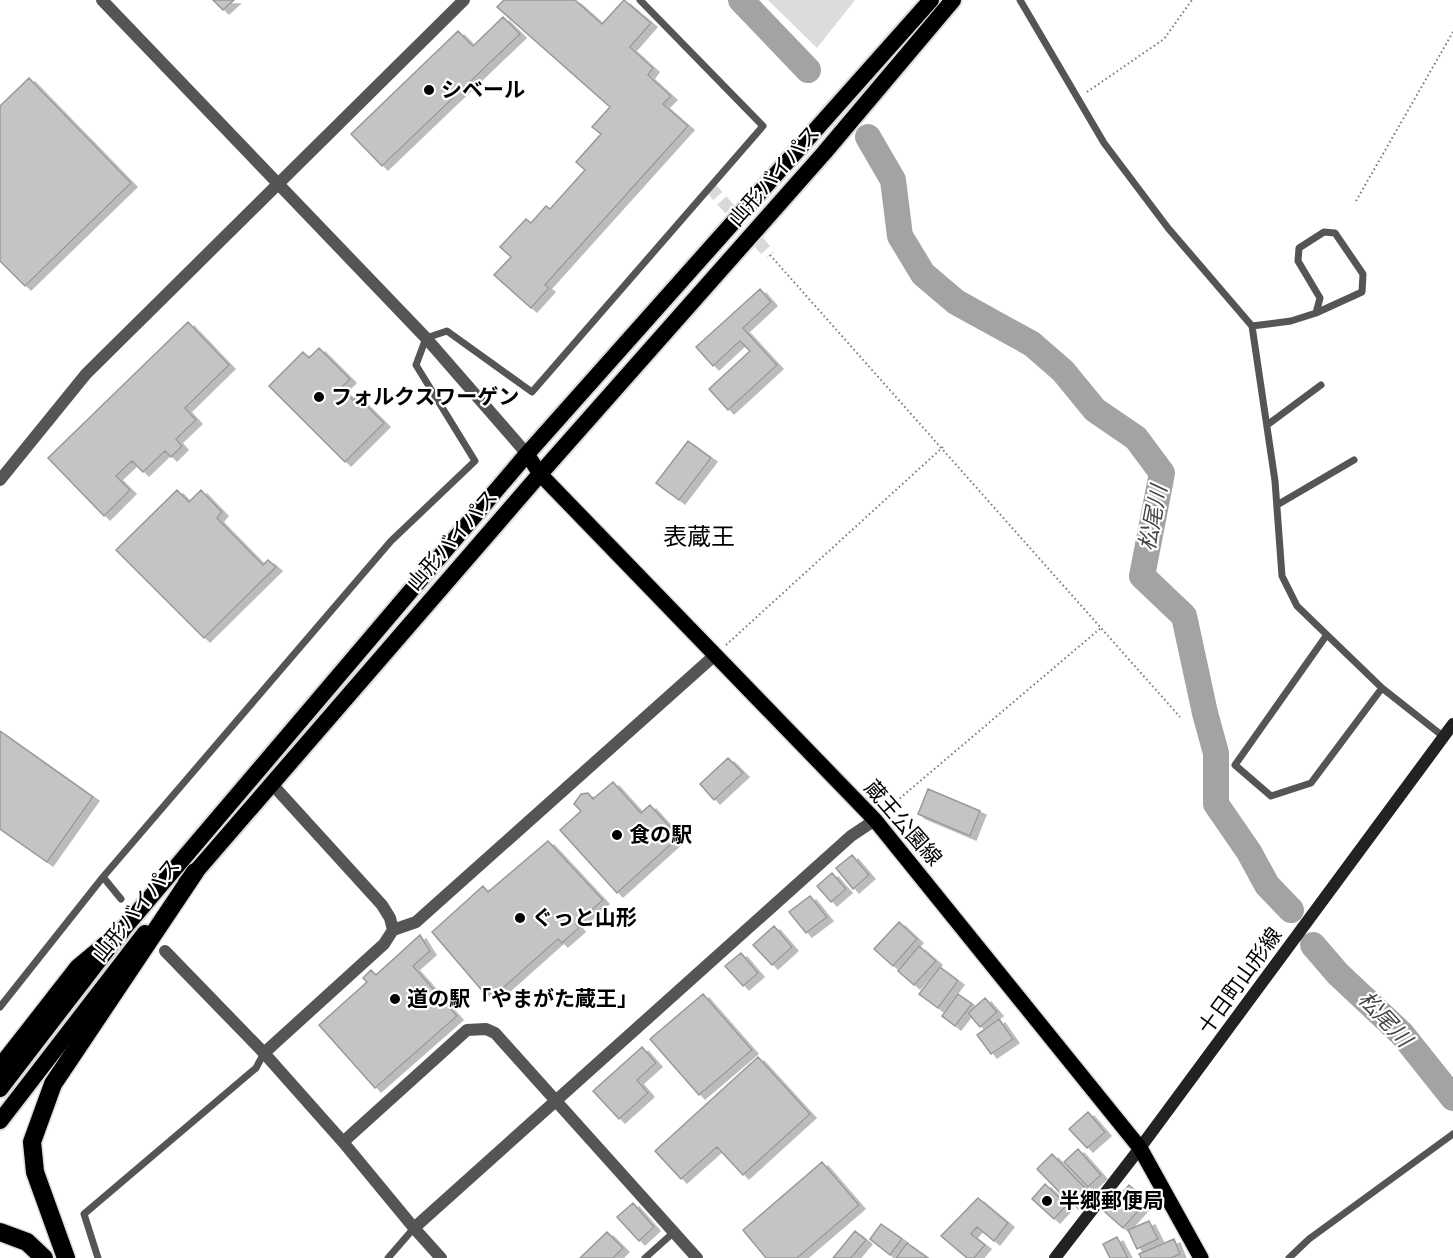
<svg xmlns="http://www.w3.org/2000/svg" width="1453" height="1258" viewBox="0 0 1453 1258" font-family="'Fira Sans','Noto Sans JP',sans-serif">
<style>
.green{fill:#dcdcdc}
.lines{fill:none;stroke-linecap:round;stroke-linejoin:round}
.river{stroke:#a3a3a3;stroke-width:26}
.building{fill:#c4c4c4;stroke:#999;stroke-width:1.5;filter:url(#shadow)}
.minor-tunnel{stroke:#d9d9d9;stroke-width:12;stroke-dasharray:12 6;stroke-linecap:butt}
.primary-casing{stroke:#dbdbdb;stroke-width:18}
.trunk-casing{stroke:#dbdbdb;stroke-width:20}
.motorway-casing{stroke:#dbdbdb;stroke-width:21}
.path{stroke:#777;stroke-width:2;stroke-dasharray:1.5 3;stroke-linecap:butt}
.service{stroke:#555;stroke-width:7}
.minor{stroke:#555;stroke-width:12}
.tertiary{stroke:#555;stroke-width:12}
.secondary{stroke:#222;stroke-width:12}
.primary{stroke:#000;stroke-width:15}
.trunk{stroke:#000;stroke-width:16}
.motorway{stroke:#000;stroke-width:18}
.poi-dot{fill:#000;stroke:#fff;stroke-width:2}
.labels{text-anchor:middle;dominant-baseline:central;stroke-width:4.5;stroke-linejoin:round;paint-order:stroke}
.poi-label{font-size:21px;font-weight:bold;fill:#000;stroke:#fff;text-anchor:start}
.street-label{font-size:21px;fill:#000;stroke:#fff}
.water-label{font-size:22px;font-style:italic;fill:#444;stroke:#fff}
.quarter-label{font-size:24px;fill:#000;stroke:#fff}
</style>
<defs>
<filter id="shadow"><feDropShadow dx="6" dy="4" stdDeviation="0" flood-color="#0004"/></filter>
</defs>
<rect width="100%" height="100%" fill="#fff"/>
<path class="green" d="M768,0H855L817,48Z"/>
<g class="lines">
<path class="river" d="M741,0L808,70
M868,137L893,180L900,236L923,274L956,302L1032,344L1063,371L1095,410L1136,438L1162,473L1142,576L1184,616L1205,713L1216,753V804L1249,852L1267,885L1291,910
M1313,945L1338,974L1402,1034L1453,1098"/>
</g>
<path class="building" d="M213,0H234L223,10Z
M504,0H575L602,24L624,0L651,23L630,47L653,68L648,75L671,96L663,104L688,126L545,285L549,288L531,308L494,275L511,257L500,247L526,219L531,223L546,206L550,209L585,170L576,162L601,134L592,127L610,107L497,7Z
M503,17L520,34L382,166L351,134L458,31L473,46Z
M29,78L131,183L25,286L0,261V106Z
M760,289L771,302L743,328L777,365L728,410L709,389L750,351L740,341L713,366L696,347Z
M188,322L229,365L185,408L196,420L176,439L182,446L171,457L165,451L143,472L132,461L116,476L130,490L104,516L48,458Z
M319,348L350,379L341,388L353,400L357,396L384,423L345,462L269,386L303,352L309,358Z
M688,441L711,458L679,500L656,483Z
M177,490L189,502L201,490L222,512L217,518L263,565L268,560L276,567L204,638L116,550Z
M0,731L93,797L47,862L0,829Z
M728,758L743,773L714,800L700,784Z
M613,782L641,813L650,805L679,837L617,893L560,830L581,811L574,804L581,794L588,793L593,799Z
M928,789L980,811L970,836L918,814Z
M548,841L603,900L576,924L579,928L562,943L558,939L493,997L488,992L485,994L432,932L483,886L488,892Z
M852,855L869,875L853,889L836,868Z
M832,873L846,889L831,902L817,886Z
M810,896L827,917L806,933L789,912Z
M899,922L917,939L893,966L874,949Z
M774,926L792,947L772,965L753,945Z
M420,935L430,951L413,966L457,1016L375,1088L319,1025L367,982L363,978L371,970L376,975Z
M919,946L936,961L914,985L898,971Z
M741,953L758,973L743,986L725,966Z
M940,967L958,981L938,1008L919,994Z
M703,994L752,1050L699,1095L650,1039Z
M958,994L972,1004L955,1026L942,1016Z
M985,998L997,1012L980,1027L968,1013Z
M999,1019L1013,1039L991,1054L977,1035Z
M642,1047L656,1063L637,1080L648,1093L619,1119L593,1091Z
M758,1057L810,1114L743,1175L717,1147L681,1179L655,1151Z
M1088,1112L1105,1132L1087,1148L1069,1129Z
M1078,1149L1101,1175L1088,1187L1064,1162Z
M1052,1154L1087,1190L1072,1205L1037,1169Z
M822,1162L859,1205L797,1258H766L743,1230Z
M1045,1184L1067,1205L1054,1219L1032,1199Z
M1129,1185L1147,1201L1123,1228L1105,1212Z
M978,1198L1008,1223L994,1241L977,1227L971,1234L985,1245L974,1258H967L941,1236Z
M633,1203L654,1227L639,1241L617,1217Z
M1149,1221L1158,1239L1137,1249L1128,1230Z
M881,1224L902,1239L890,1255L870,1239Z
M855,1231L866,1240L851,1258H833Z
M607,1232L623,1248L613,1258H580Z
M1117,1237L1128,1258H1110L1103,1244Z
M1174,1239L1180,1254L1171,1258H1141L1139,1254Z
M907,1243L928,1258H896Z"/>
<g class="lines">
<path class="minor-tunnel" d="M710,187L770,255"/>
<g class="primary-casing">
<path id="primary" d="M527,454L540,474L875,820L1140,1148L1201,1258"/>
</g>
<g class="trunk-casing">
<path id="trunk" d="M186,883L540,474L824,153L953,0
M0,1089L120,933L527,454L931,0
M0,1121L145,933"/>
</g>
<g class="motorway-casing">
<path id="motorway" d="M0,1068L78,968L120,933
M0,1232L27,1242L44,1258
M66,1258L35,1172L32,1142L53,1084L195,872"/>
</g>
<path class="path" d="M1087,92L1164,39L1192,0
M1356,201L1453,32
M770,255L1180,717
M726,645L943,447
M886,810L1102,627"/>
<path class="service" d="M1020,0L1104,143L1168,228L1252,326L1275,481L1282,576L1297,606L1382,688L1444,737
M1252,326L1291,321L1316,313L1320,298L1298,261L1299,248L1324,232L1335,233L1363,274L1362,292L1316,313
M1267,425L1321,385
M1277,505L1354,460
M1326,636L1235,765L1271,796L1311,783L1382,688
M103,877L121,899
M0,1007L103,877L391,541L475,461L416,365L426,338L447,331L532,392L763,126L640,0
M98,1258L84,1214L256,1068L264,1053
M388,1258L414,1228
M645,1258L674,1232
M1289,1258L1309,1239L1453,1134"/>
<path class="minor" d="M0,480L86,374L464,0
M165,951L264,1053
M414,1228L441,1258"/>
<path class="tertiary" d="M102,0L426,338L527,454
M271,783L382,905L390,918L393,930L384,944L264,1053L343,1142L414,1228L851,836L875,820
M393,930L416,922L715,655
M343,1142L467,1030L486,1029L495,1033L697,1258"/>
<path class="secondary" d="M1055,1258L1140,1148L1453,724"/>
<use href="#primary" class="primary"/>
<use href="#trunk" class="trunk"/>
<use href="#motorway" class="motorway"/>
</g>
<g class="poi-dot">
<circle cx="429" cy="90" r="6"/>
<circle cx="319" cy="397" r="6"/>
<circle cx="617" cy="835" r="6"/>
<circle cx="520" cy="918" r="6"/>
<circle cx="395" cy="999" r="6"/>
<circle cx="1047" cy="1201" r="6"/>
</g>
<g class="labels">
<g class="poi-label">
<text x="441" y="90">シベール</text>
<text x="331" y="397">フォルクスワーゲン</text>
<text x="629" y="835">食の駅</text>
<text x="532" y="918">ぐっと山形</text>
<text x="407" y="999">道の駅「やまがた蔵王」</text>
<text x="1059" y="1201">半郷郵便局</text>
</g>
<g class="street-label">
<text transform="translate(774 176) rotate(-49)">山形バイパス</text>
<text transform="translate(452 540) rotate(-49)">山形バイパス</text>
<text transform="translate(903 823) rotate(49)">蔵王公園線</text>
<text transform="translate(136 910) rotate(-51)">山形バイパス</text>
<text transform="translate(1240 981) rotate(-54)">十日町山形線</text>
</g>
<g class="water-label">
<text transform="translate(1153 518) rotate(-79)">松尾川</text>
<text transform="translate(1385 1019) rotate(47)">松尾川</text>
</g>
<g class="quarter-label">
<text x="699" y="537">表蔵王</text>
</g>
</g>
</svg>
